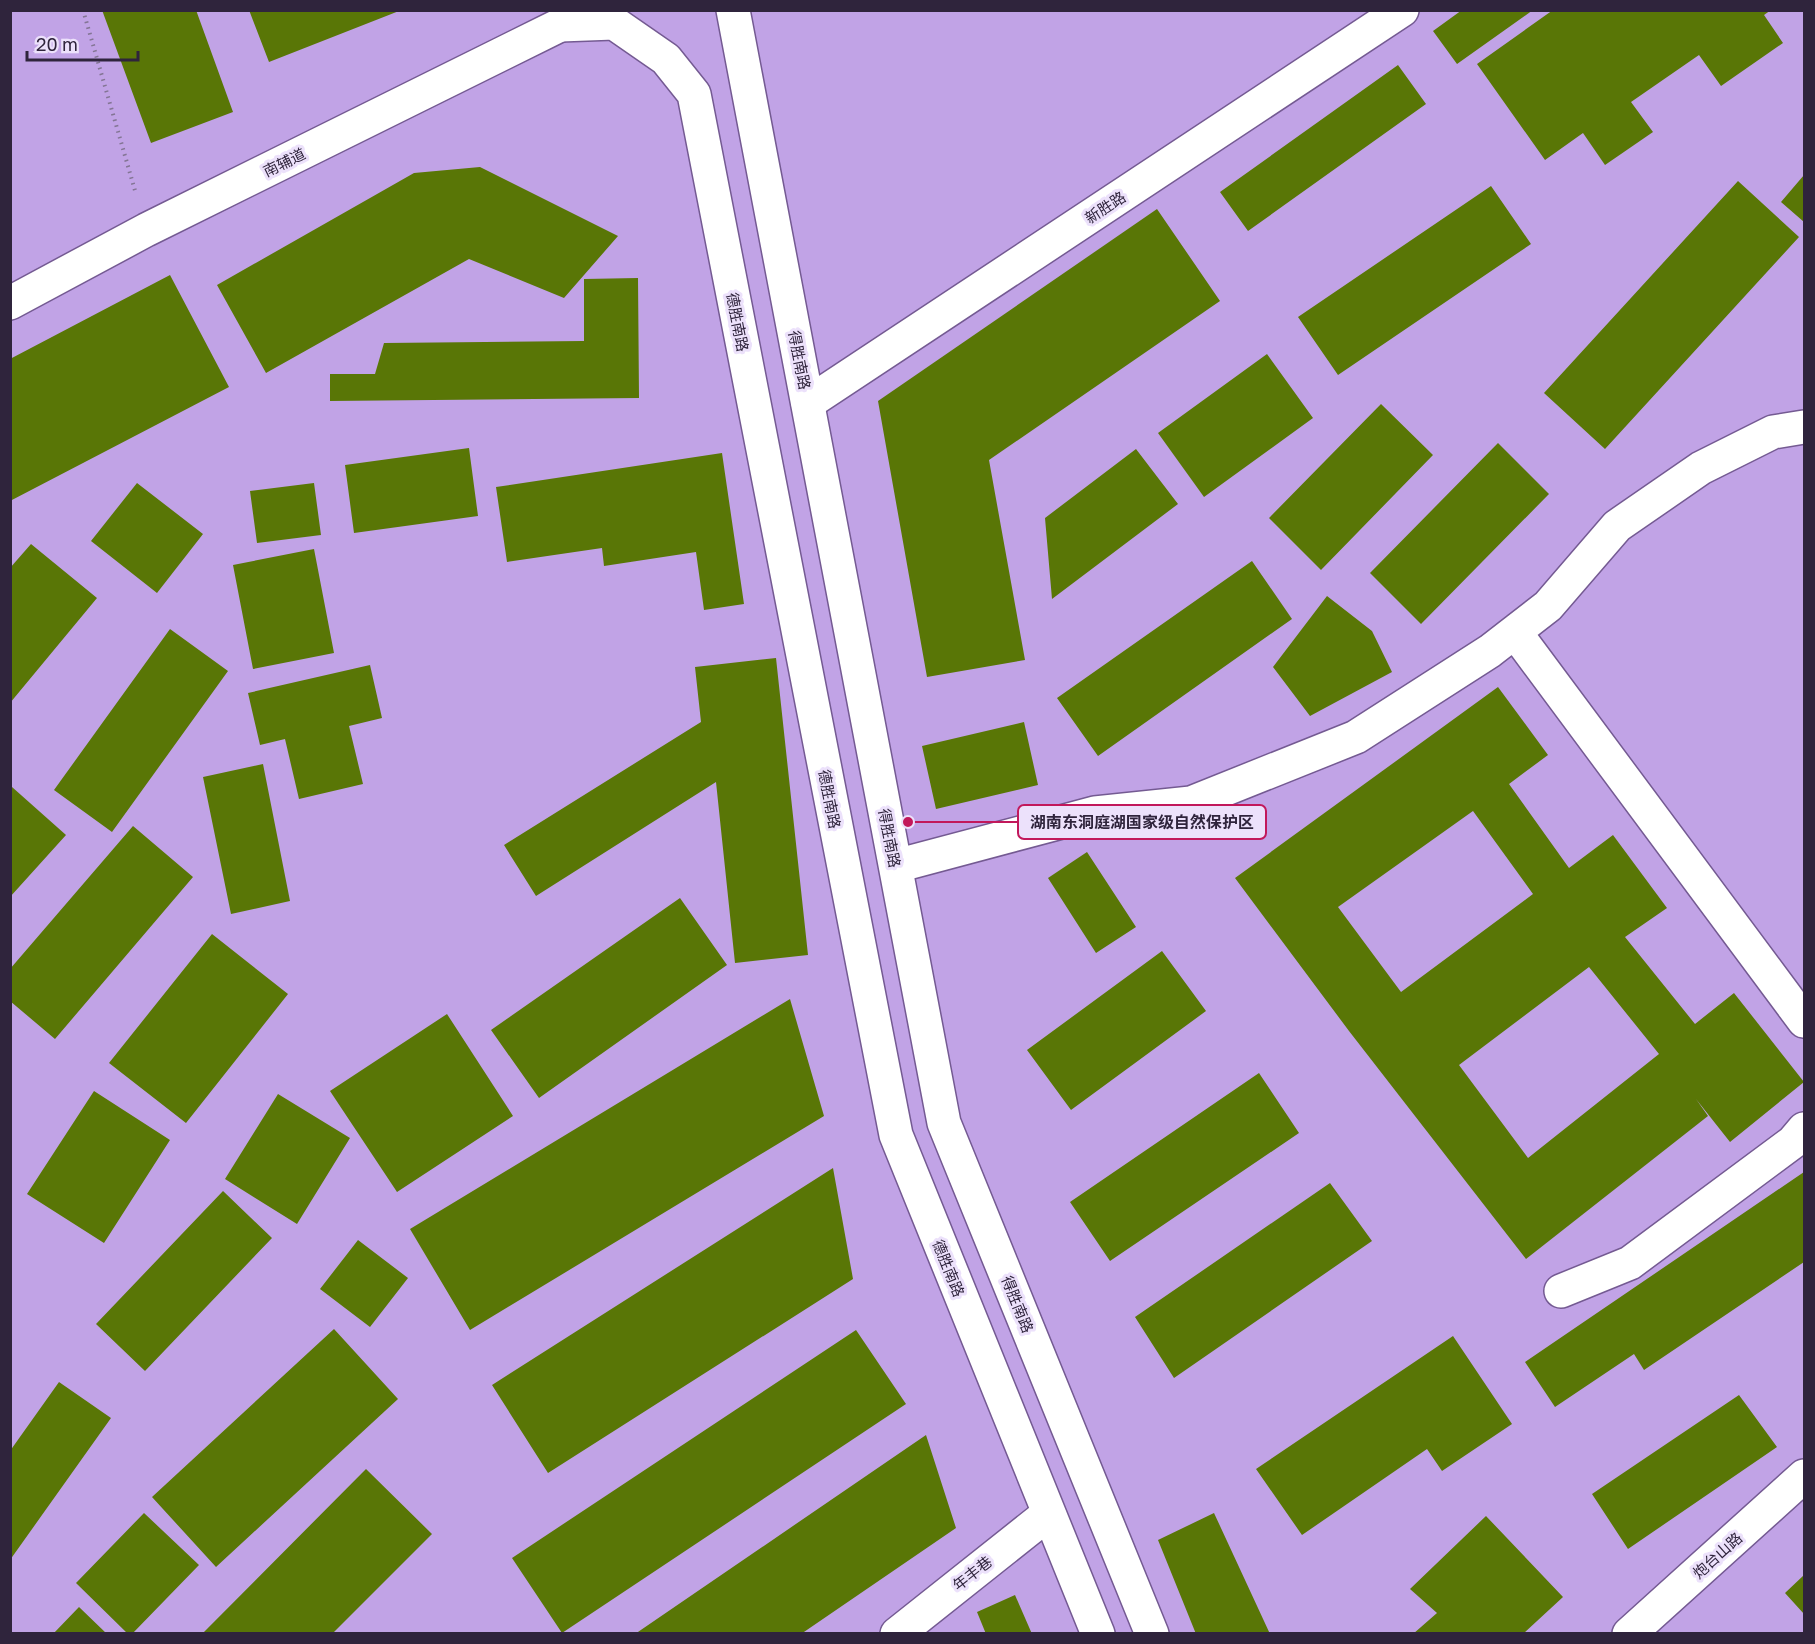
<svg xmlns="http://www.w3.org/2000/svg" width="1815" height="1644" viewBox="0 0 1815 1644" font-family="'Golos Text','Noto Sans SC',sans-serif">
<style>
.green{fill:#c1a3e6}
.building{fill:#597606;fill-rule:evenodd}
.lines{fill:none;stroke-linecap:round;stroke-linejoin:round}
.minor-casing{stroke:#745a92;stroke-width:36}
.tertiary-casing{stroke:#745a92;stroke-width:36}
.secondary-casing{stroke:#745a92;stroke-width:36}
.primary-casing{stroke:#745a92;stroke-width:36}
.path{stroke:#837594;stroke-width:4;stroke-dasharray:1.5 4.5;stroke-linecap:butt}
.minor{stroke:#fff;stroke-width:33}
.tertiary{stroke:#fff;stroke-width:33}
.secondary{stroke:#fff;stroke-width:33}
.primary{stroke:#fff;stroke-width:33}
.labels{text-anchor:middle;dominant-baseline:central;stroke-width:6;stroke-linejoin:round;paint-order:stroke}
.street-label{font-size:15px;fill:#2f243c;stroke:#ece1fb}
.leader{fill:none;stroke:#c2185b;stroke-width:2}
.callout-dot{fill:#c2185b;stroke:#ece1fb;stroke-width:2}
.callout{fill:#ece1fb;stroke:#c2185b;stroke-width:2}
.callout-label{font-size:16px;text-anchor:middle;font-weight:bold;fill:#2f243c}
</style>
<rect width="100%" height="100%" fill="#e2d1f8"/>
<path class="green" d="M11,11H1804V1633L11,1634Z"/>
<path class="building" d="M102,10H196L233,112L151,143Z
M249,10H399V11L269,62Z
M1462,10H1533L1457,64L1433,31Z
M1553,10H1771L1764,15L1783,43L1721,86L1699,55L1631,102L1653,132L1605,165L1583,133L1545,160L1477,64Z
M1398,65L1426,104L1248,231L1220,192Z
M480,167L618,236L564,298L469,259L266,373L217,285L414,173Z
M1804,175V222L1781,202Z
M1738,181L1799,237L1605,449L1544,393Z
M1491,186L1531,244L1338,375L1298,317Z
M1157,209L1220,301L989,460L1025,660L927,677L878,401Z
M170,275L229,387L10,501V359Z
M638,278L639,398L330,401V374H375L384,343L584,341V279Z
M1267,354L1313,418L1204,497L1158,433Z
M1381,404L1433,455L1321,570L1269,518Z
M1498,443L1549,494L1421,624L1370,573Z
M469,448L478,516L354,533L345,465Z
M1136,449L1178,504L1052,599L1045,518Z
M722,453L744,604L704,610L696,552L604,566L602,548L507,562L496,487Z
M137,483L203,534L157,593L91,541Z
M314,483L321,535L257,543L250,491Z
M31,544L97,598L10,703V568Z
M314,549L334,653L253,669L233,565Z
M1252,561L1292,619L1098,756L1057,698Z
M1327,596L1372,631L1392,672L1310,716L1273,667Z
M170,629L228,671L112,832L54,790Z
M776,658L808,955L735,963L716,782L536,896L504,845L701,722L695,667Z
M370,665L382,718L349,726L363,784L299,799L285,739L260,745L248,693Z
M1498,687L1548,755L1509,784L1569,868L1613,835L1667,908L1625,937L1695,1024L1734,993L1804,1082L1730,1142L1696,1099L1708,1116L1526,1259L1349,1031L1235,878ZM1473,811L1533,894L1401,992L1338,907ZM1589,967L1659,1054L1528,1158L1459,1065Z
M1024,722L1038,785L936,809L922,746Z
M263,764L290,901L231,914L203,777Z
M12,787L66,835L10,897V789Z
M133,826L193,877L55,1039L10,1001V969Z
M1087,852L1136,927L1096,953L1048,878Z
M680,898L727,965L539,1098L491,1030Z
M212,934L288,994L186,1123L109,1063Z
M1162,951L1206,1011L1071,1110L1027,1050Z
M790,999L824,1116L470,1330L410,1229Z
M447,1014L513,1116L397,1192L330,1091Z
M1259,1073L1299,1133L1110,1261L1070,1202Z
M94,1091L170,1140L104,1243L27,1194Z
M278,1094L350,1138L297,1224L225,1179Z
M833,1168L853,1279L548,1473L492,1385Z
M1804,1172V1262L1644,1370L1634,1354L1555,1407L1525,1362Z
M1330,1183L1372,1241L1174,1378L1135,1317Z
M223,1191L272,1238L145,1371L96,1324Z
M358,1240L408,1278L370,1327L320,1289Z
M334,1329L398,1399L216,1567L152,1497Z
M856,1330L906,1404L562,1633L512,1558Z
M1453,1336L1512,1424L1442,1471L1427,1449L1302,1535L1256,1469Z
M59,1382L111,1418L10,1560V1451Z
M1739,1395L1777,1447L1628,1549L1592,1494Z
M926,1435L956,1528L801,1634H635Z
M366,1469L432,1534L332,1634H202Z
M144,1513L199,1565L132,1634H128L76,1583Z
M1214,1513L1270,1634H1196L1158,1540Z
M1486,1516L1563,1597L1523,1634H1413L1437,1613L1410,1589Z
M1804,1575V1614L1785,1593Z
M1015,1595L1032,1634H986L977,1612Z
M79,1607L107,1634H53Z"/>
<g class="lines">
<g class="minor-casing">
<path id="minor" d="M808,403L1402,10
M1515,632L1804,1021
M896,866L1095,813L1191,803L1356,737L1490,651L1548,606L1617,526L1701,468L1773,432L1804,427
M1561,1291L1630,1263L1793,1142L1804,1129
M897,1634L1048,1514"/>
</g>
<g class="tertiary-casing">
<path id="tertiary" d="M1629,1634L1804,1476"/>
</g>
<g class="secondary-casing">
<path id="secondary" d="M10,303L146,230L560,25"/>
</g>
<g class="primary-casing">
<path id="primary" d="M733,10L944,1123L1152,1634
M560,25L614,23L666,59L694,94L896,1135L1098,1634"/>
</g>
<path class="path" d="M83,10L136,194"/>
<use href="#minor" class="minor"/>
<use href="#tertiary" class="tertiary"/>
<use href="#secondary" class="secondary"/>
<use href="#primary" class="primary"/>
</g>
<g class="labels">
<g class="street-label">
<text transform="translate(284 162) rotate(-26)">南辅道</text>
<text transform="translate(1105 207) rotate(-33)">新胜路</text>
<text transform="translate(738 322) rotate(79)">德胜南路</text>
<text transform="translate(800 360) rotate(79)">得胜南路</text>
<text transform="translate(830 799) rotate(79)">德胜南路</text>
<text transform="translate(890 838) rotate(79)">得胜南路</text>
<text transform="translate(949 1268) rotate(68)">德胜南路</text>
<text transform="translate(1018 1304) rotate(68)">得胜南路</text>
<text transform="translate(1717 1555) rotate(-42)">炮台山路</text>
<text transform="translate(972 1573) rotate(-38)">年丰巷</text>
</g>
</g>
<path class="leader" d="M908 822L1018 822"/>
<circle class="callout-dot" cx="908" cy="822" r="6"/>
<rect class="callout" x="1018" y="805" width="248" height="34" rx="6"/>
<g class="callout-label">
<text x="1142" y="828">湖南东洞庭湖国家级自然保护区</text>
</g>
<rect width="1815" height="1644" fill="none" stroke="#2f243c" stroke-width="24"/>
<path d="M27 51v9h111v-9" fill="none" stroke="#2f243c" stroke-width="3"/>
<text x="36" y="51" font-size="18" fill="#2f243c" stroke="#ece1fb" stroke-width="4.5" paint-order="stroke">20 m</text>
</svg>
